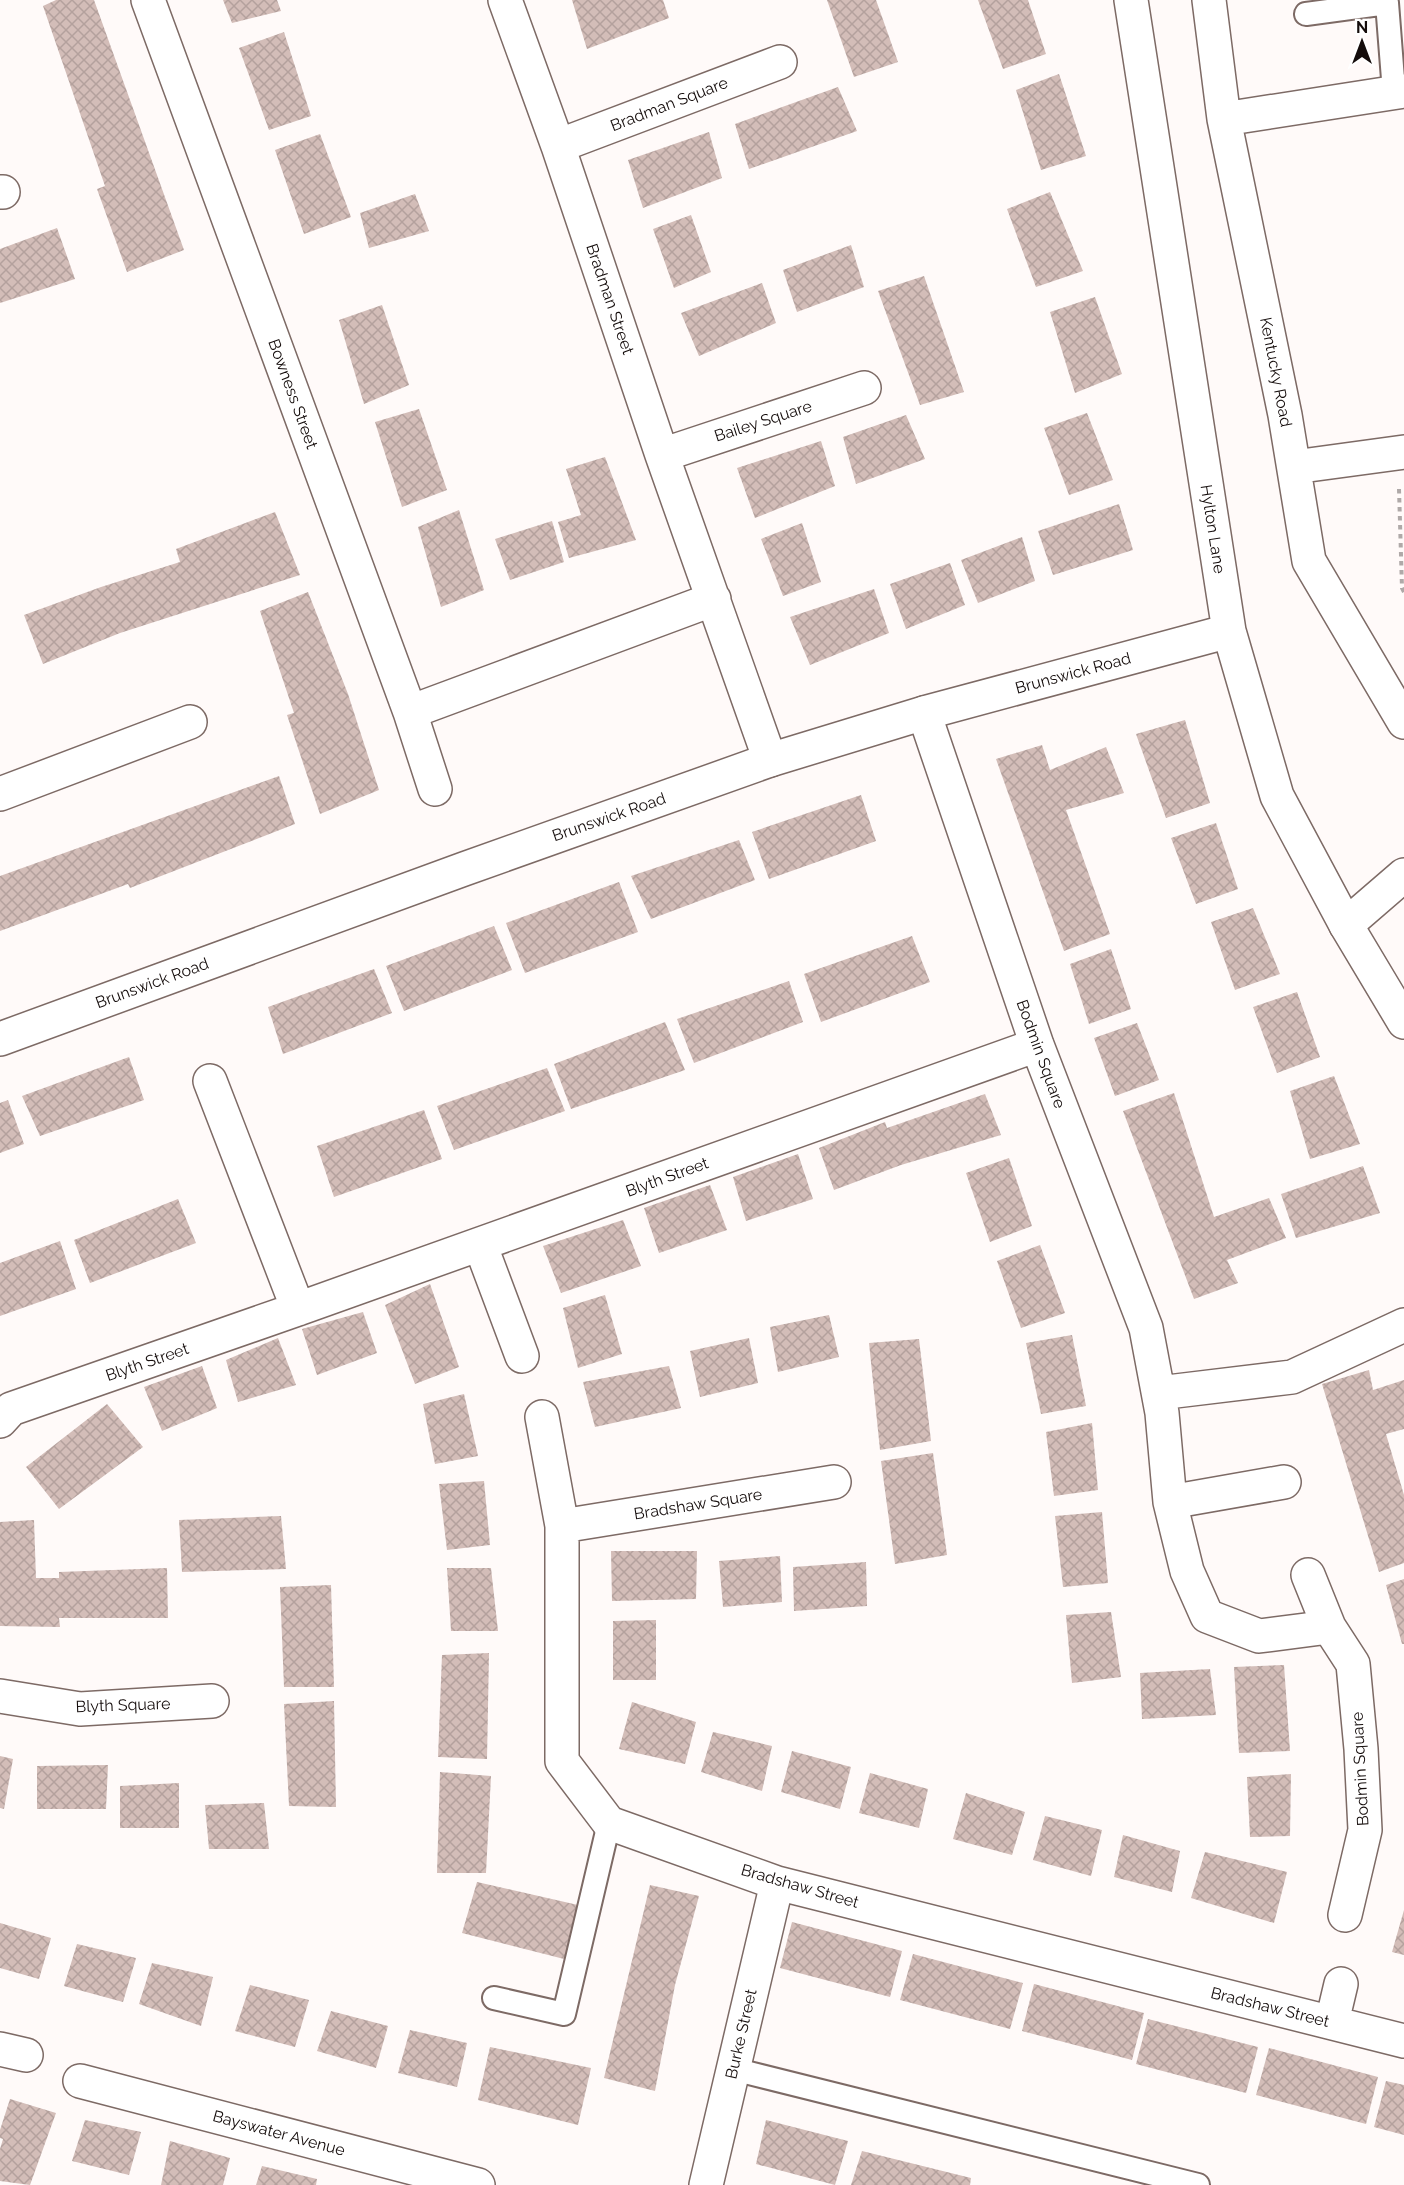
<svg xmlns="http://www.w3.org/2000/svg" width="1404" height="2185" viewBox="0 0 1404 2185" font-family="Raleway,sans-serif">
<style>
.building{fill:url(#building-cross-hatch)}
.lines{fill:none;stroke-linecap:round;stroke-linejoin:round}
.service-casing{stroke:#7d6a65;stroke-width:26}
.minor-casing{stroke:#7d6a65;stroke-width:36}
.tertiary-casing{stroke:#7d6a65;stroke-width:36}
.path{stroke:#afa9a8;stroke-width:4;stroke-dasharray:4.5 4.5;stroke-linecap:butt}
.service{stroke:#fff;stroke-width:22}
.minor{stroke:#fff;stroke-width:33}
.tertiary{stroke:#fff;stroke-width:33}
.labels{text-anchor:middle;dominant-baseline:central;stroke-width:4.5;stroke-linejoin:round;paint-order:stroke}
.street-label{font-size:16px;fill:#140c0b;stroke:#fff}
</style>
<defs>
<pattern id="building-cross-hatch" width="8" height="8" patternUnits="userSpaceOnUse" patternTransform="scale(1.5)"><rect width="8" height="8" fill="#d3bdb8"/><path d="M0 0l8 8M0 8l8-8" fill="none" stroke="#b4a19d"/></pattern>
</defs>
<rect width="100%" height="100%" fill="#fffaf9"/>
<path class="building" d="M56,0H94L184,250L127,272L97,189L105,186L43,6Z
M223,0H277L281,11L232,23Z
M572,0H663L669,18L587,49Z
M827,0H876L898,62L854,77Z
M978,0H1028L1046,54L1003,69Z
M284,32L311,116L269,130L239,48Z
M1059,74L1086,156L1041,170L1016,90Z
M838,87L857,131L749,169L735,124Z
M709,132L722,178L643,208L628,160Z
M320,134L351,217L304,234L275,150Z
M1050,192L1083,271L1036,287L1007,209Z
M415,194L429,231L369,248L360,213Z
M691,215L711,272L674,288L653,229Z
M57,228L75,279L0,303V249Z
M851,245L864,287L797,312L783,270Z
M924,276L964,392L920,405L878,291Z
M762,283L776,323L699,356L681,313Z
M1095,297L1122,374L1075,393L1050,312Z
M382,305L409,385L364,404L339,320Z
M419,409L447,490L402,507L375,422Z
M1087,413L1113,480L1069,495L1044,428Z
M906,415L925,459L856,484L843,437Z
M821,441L835,486L755,518L737,468Z
M605,457L636,540L569,558L558,522L581,515L566,469Z
M1119,504L1133,550L1053,575L1038,531Z
M459,510L484,590L441,607L418,527Z
M275,512L300,575L120,633L43,664L24,615L101,587L180,562L176,549Z
M552,521L564,562L510,580L495,539Z
M802,523L821,582L783,596L761,539Z
M1022,537L1035,581L978,603L961,560Z
M950,563L965,605L906,629L890,584Z
M874,589L889,633L810,665L790,617Z
M308,592L348,694L379,790L320,814L287,715L294,713L260,611Z
M1185,720L1210,803L1166,818L1136,734Z
M1042,745L1050,770L1106,747L1124,793L1066,810L1110,934L1064,951L996,759Z
M279,776L295,824L130,888L128,884L0,931V876Z
M861,795L876,841L769,879L752,832Z
M1216,823L1238,889L1196,904L1171,838Z
M739,840L755,880L651,919L631,876Z
M619,882L638,932L525,973L506,923Z
M1253,908L1280,974L1235,990L1211,922Z
M494,926L512,970L404,1011L386,966Z
M912,936L930,982L821,1022L804,974Z
M1111,949L1131,1009L1089,1024L1070,964Z
M374,969L392,1013L283,1054L268,1007Z
M789,981L803,1022L694,1063L677,1019Z
M1297,992L1320,1057L1277,1073L1253,1007Z
M665,1022L685,1070L571,1109L554,1064Z
M1137,1023L1159,1080L1115,1096L1094,1038Z
M129,1057L144,1100L40,1136L22,1096Z
M547,1068L565,1111L454,1150L437,1106Z
M1334,1076L1360,1144L1310,1159L1290,1091Z
M1174,1093L1214,1217L1269,1198L1286,1238L1227,1260L1238,1283L1194,1299L1123,1111Z
M985,1094L1001,1135L901,1165L834,1190L819,1148L885,1122L887,1128Z
M8,1100L24,1144L0,1153V1103Z
M424,1110L442,1159L334,1197L317,1146Z
M798,1154L813,1199L746,1221L733,1177Z
M1009,1158L1032,1226L990,1242L966,1173Z
M1363,1166L1380,1213L1296,1238L1281,1194Z
M710,1185L727,1230L659,1253L644,1208Z
M178,1199L196,1243L90,1283L74,1240Z
M623,1220L641,1266L561,1293L543,1246Z
M60,1241L76,1289L0,1316V1263Z
M1040,1245L1065,1313L1021,1328L997,1261Z
M430,1284L459,1367L415,1384L385,1305Z
M605,1295L622,1354L578,1368L563,1308Z
M363,1312L377,1353L317,1375L302,1329Z
M829,1315L839,1357L778,1372L770,1327Z
M1072,1335L1086,1406L1041,1414L1026,1343Z
M278,1338L296,1385L238,1402L226,1360Z
M749,1338L758,1383L700,1397L690,1351Z
M919,1339L931,1441L880,1450L869,1343Z
M202,1366L217,1408L162,1431L144,1387Z
M669,1366L681,1408L595,1427L583,1382Z
M1369,1370L1373,1390L1404,1380V1429L1386,1434L1404,1495V1563L1379,1572L1322,1384Z
M464,1394L478,1456L435,1464L423,1404Z
M107,1404L143,1447L59,1509L26,1467Z
M1092,1423L1098,1490L1054,1496L1046,1432Z
M933,1453L947,1555L895,1564L881,1461Z
M484,1481L490,1545L447,1550L439,1484Z
M1102,1512L1108,1583L1063,1587L1055,1516Z
M281,1516L286,1569L182,1572L179,1520Z
M34,1520L36,1578H59V1572L167,1568L168,1618H59L60,1627L0,1626V1522Z
M611,1551H697L696,1599L612,1601Z
M780,1556L782,1602L723,1607L719,1561Z
M866,1562L867,1606L794,1611L793,1567Z
M447,1568H491L498,1631H451Z
M1404,1579V1644H1402L1386,1585Z
M331,1585L334,1687H284L280,1587Z
M1111,1612L1121,1677L1072,1683L1066,1615Z
M656,1620V1680H613V1621Z
M489,1653L487,1759L438,1757L442,1655Z
M1284,1665L1290,1751L1239,1753L1234,1667Z
M1210,1669L1216,1715L1142,1719L1140,1673Z
M334,1701L336,1807L289,1806L284,1704Z
M632,1702L696,1722L685,1764L619,1749Z
M713,1732L772,1746L762,1791L701,1772Z
M792,1751L851,1767L840,1809L781,1792Z
M0,1756L13,1759L4,1809L0,1808Z
M108,1765L106,1809H37V1766Z
M440,1772L491,1776L486,1873H437Z
M870,1773L928,1789L919,1828L859,1813Z
M1291,1774L1290,1836L1250,1837L1247,1777Z
M179,1783V1828H120V1786Z
M966,1793L1025,1812L1012,1855L953,1839Z
M264,1803L269,1849H209L205,1805Z
M1045,1816L1102,1830L1091,1876L1033,1860Z
M1123,1835L1180,1851L1172,1892L1114,1877Z
M1205,1852L1287,1872L1274,1923L1191,1898Z
M477,1882L578,1905L564,1959L462,1933Z
M650,1885L699,1896L675,1985L655,2091L604,2078Z
M1404,1910V1955L1392,1952Z
M792,1922L902,1951L890,1997L780,1968Z
M0,1923L51,1938L39,1979L0,1968Z
M77,1944L136,1958L123,2002L64,1986Z
M913,1954L1023,1983L1010,2029L900,2000Z
M152,1963L213,1977L201,2026L139,2004Z
M1034,1984L1144,2013L1132,2060L1022,2031Z
M250,1985L309,2000L295,2047L235,2031Z
M331,2011L388,2026L376,2068L317,2051Z
M1148,2019L1258,2047L1246,2093L1136,2064Z
M410,2030L467,2043L457,2087L398,2073Z
M490,2047L591,2068L578,2125L478,2100Z
M1269,2048L1378,2077L1366,2124L1256,2095Z
M1386,2081L1404,2085V2135L1374,2127Z
M10,2099L56,2113L30,2185L0,2181V2149L3,2139L0,2138V2130Z
M85,2120L141,2132L129,2175L72,2161Z
M766,2120L848,2141L835,2185L756,2164Z
M170,2141L230,2158L223,2185H161Z
M862,2151L971,2178L970,2185H851Z
M262,2166L317,2179L316,2185H256Z"/>
<g class="lines">
<g class="service-casing">
<path id="service" d="M1306,14L1387,3L1394,92
M494,1998L564,2014L609,1823
M733,2069L1198,2185"/>
</g>
<g class="minor-casing">
<path id="minor" d="M148,0L410,712L435,789
M505,0L558,146L662,455L770,760
M1209,0L1224,119L1285,415L1309,561L1404,722
M1224,119L1404,91
M558,146L780,62
M0,192H3
M662,455L864,388
M1294,467L1404,452
M410,712L714,599
M924,713L1037,1045L1146,1328L1162,1413L1170,1502L1187,1571L1207,1616L1259,1636L1329,1627
M0,794L190,722
M1346,925L1404,875
M210,1081L298,1309
M480,1244L522,1356
M1159,1393L1292,1377L1404,1325
M542,1417L562,1526V1761L609,1823L777,1883L1404,2041
M0,1421L11,1409L298,1309L1037,1045
M1170,1502L1284,1482
M562,1526L834,1482
M1308,1575L1329,1627L1353,1664L1361,1749L1365,1830L1345,1915
M0,1696L80,1709L212,1701
M1332,2022L1341,1984
M0,2049L26,2055
M80,2081L478,2185
M706,2185L777,1883"/>
</g>
<g class="tertiary-casing">
<path id="tertiary" d="M1131,0L1229,631L1277,796L1346,925L1404,1022
M0,1039L464,869L770,760L924,713L1229,631"/>
</g>
<path class="path" d="M1399,489L1402,588L1404,592"/>
<use href="#service" class="service"/>
<use href="#minor" class="minor"/>
<use href="#tertiary" class="tertiary"/>
</g>
<g class="labels">
<g class="street-label">
<text transform="translate(669 104) rotate(-21)">Bradman Square</text>
<text transform="translate(610 299) rotate(71)">Bradman Street</text>
<text transform="translate(1276 372) rotate(79)">Kentucky Road</text>
<text transform="translate(293 394) rotate(70)">Bowness Street</text>
<text transform="translate(763 421) rotate(-18)">Bailey Square</text>
<text transform="translate(1213 529) rotate(81)">Hylton Lane</text>
<text transform="translate(1073 673) rotate(-15)">Brunswick Road</text>
<text transform="translate(609 817) rotate(-19)">Brunswick Road</text>
<text transform="translate(152 983) rotate(-20)">Brunswick Road</text>
<text transform="translate(1041 1054) rotate(70)">Bodmin Square</text>
<text transform="translate(667 1177) rotate(-20)">Blyth Street</text>
<text transform="translate(147 1362) rotate(-19)">Blyth Street</text>
<text transform="translate(698 1504) rotate(-9)">Bradshaw Square</text>
<text transform="translate(123 1705) rotate(-2)">Blyth Square</text>
<text transform="translate(1360 1769) rotate(-93)">Bodmin Square</text>
<text transform="translate(800 1886) rotate(16)">Bradshaw Street</text>
<text transform="translate(1270 2007) rotate(14)">Bradshaw Street</text>
<text transform="translate(741 2034) rotate(-77)">Burke Street</text>
<text transform="translate(279 2133) rotate(15)">Bayswater Avenue</text>
</g>
</g>
<g transform="translate(1362 42)" stroke="#ffffff" stroke-width="4.5" paint-order="stroke">
<path d="M0-4.5L10 22L0 15L-10 22Z" fill="#140c0b"/>
<text y="-9" font-size="16" font-weight="bold" text-anchor="middle" fill="#140c0b">N</text>
</g>
</svg>
